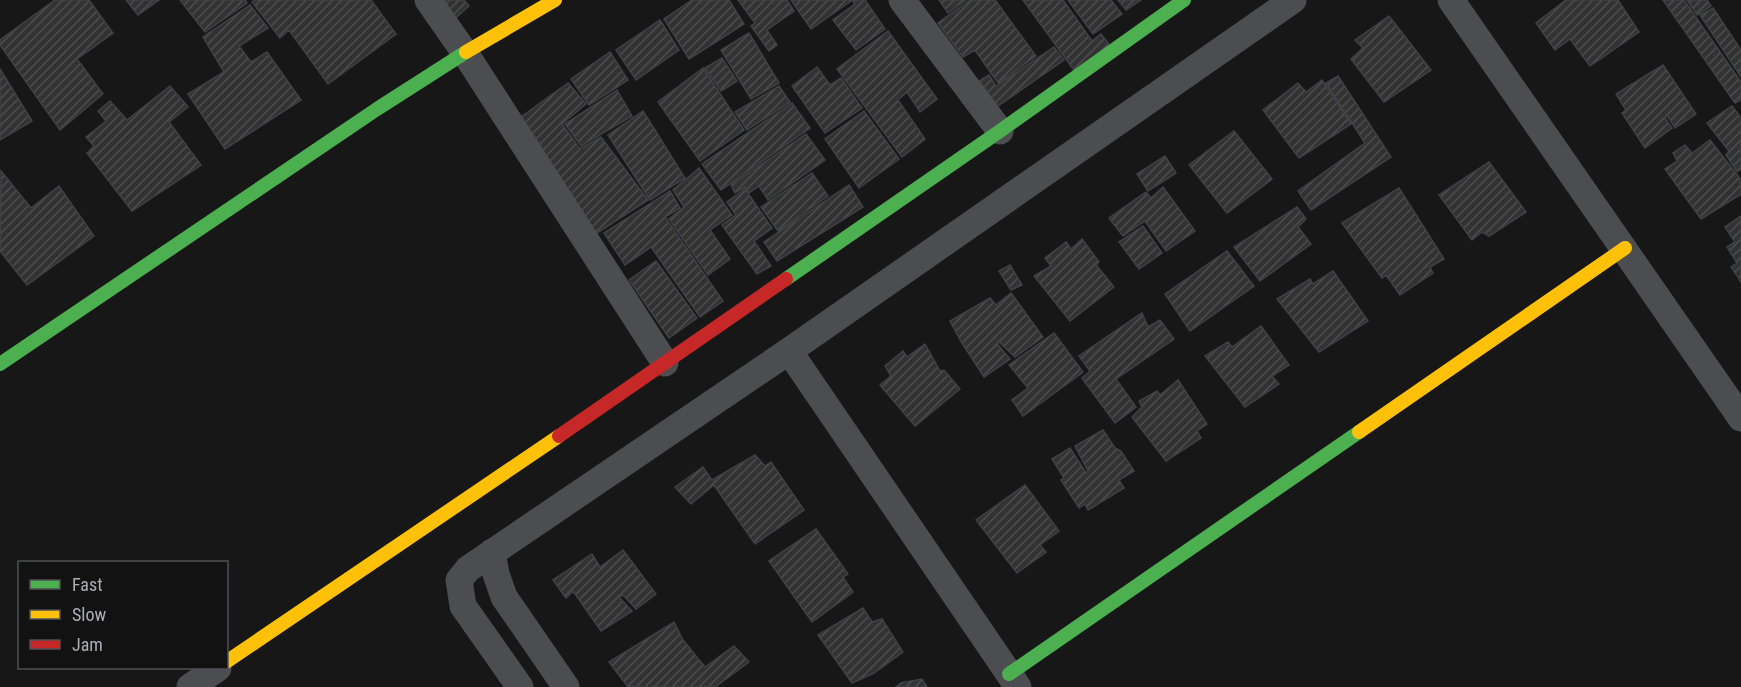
<svg xmlns="http://www.w3.org/2000/svg" width="1741" height="687" viewBox="0 0 1741 687" font-family="'Roboto Condensed',sans-serif">
<style>
.building{fill:url(#building-hatch);stroke:#404144;stroke-width:1.5}
.lines{fill:none;stroke-linecap:round;stroke-linejoin:round}
.street{stroke:#4c4d50;stroke-width:27}
.fast{stroke:#4caf50;stroke-width:14}
.slow{stroke:#ffc107;stroke-width:14}
.jam{stroke:#c62828;stroke-width:14}
</style>
<defs>
<pattern id="building-hatch" width="6" height="6" patternUnits="userSpaceOnUse" patternTransform="scale(1.5)"><rect width="6" height="6" fill="#323233"/><path d="M-1 1l2-2M0 6l6-6M5 7l2-2" fill="none" stroke="#4d4d4e"/></pattern>
</defs>
<rect width="100%" height="100%" fill="#171718"/>
<path class="building" d="M55,0H89L113,33L77,59L103,94L60,130L0,45V40Z
M126,0H159L138,15Z
M180,0H245L247,3L205,32Z
M255,0H371L396,34L328,84L289,30L280,38L252,2Z
M436,0H464L469,6L451,22Z
M692,0H729L744,24L689,59L664,19Z
M738,0H787L794,11L767,30L777,45L769,51L751,26L755,23Z
M791,0H850L851,1L811,29Z
M852,0H865L885,29L856,50L833,20L855,4Z
M939,0H966L948,13Z
M970,0H995L1036,56L998,83L975,50L963,57L938,23Z
M1023,0H1063L1092,41L1101,34L1112,48L1076,73Z
M1068,0H1111L1122,14L1093,34Z
M1118,0H1141L1126,10Z
M1566,0H1618L1639,32L1590,66L1570,39L1555,50L1536,23Z
M1663,0H1684L1741,82V100L1735,103Z
M1687,0H1707L1711,6L1697,15Z
M250,5L268,28L239,46L251,62L267,52L301,100L225,149L188,94L224,72L203,37Z
M1713,8L1741,50V77L1700,15Z
M1389,16L1431,70L1384,102L1351,59L1363,48L1355,40Z
M660,20L679,50L636,80L616,50Z
M888,31L937,99L920,112L907,92L898,100L925,139L902,157L837,69Z
M749,33L779,83L751,99L721,50Z
M1054,47L1064,60L998,106L979,81L989,75L996,86Z
M610,52L628,80L589,105L571,79Z
M722,58L737,81L721,91L705,68Z
M1663,65L1696,114L1675,128L1667,115L1665,118L1672,128L1645,148L1622,113L1626,110L1616,94Z
M817,67L830,85L841,78L862,108L825,133L792,86Z
M703,68L744,130L700,161L658,102Z
M0,69L32,121L0,140Z
M1338,76L1391,157L1311,210L1298,191L1365,143L1326,83Z
M1322,80L1351,124L1299,158L1263,110L1298,83L1306,92Z
M568,83L586,104L562,124L580,149L601,137L648,200L594,235L517,120Z
M170,86L188,107L169,122L201,165L132,211L87,153L94,146L86,137L106,121L98,111L110,101L127,120Z
M779,86L790,102L747,130L735,112Z
M617,90L632,116L581,146L565,124Z
M792,103L810,128L721,190L702,164Z
M1732,106L1741,118V169L1737,172L1726,155L1729,151L1707,123Z
M643,111L685,178L650,200L608,135Z
M864,111L899,159L859,188L825,139Z
M1234,131L1272,179L1227,213L1189,165Z
M806,134L825,160L768,200L759,186L749,193L745,187L735,193L731,185Z
M1710,140L1741,180V194L1701,219L1665,169L1677,161L1673,153L1685,145L1692,153Z
M1165,156L1176,173L1148,191L1137,174Z
M1489,162L1526,212L1489,236L1482,232L1472,240L1439,195Z
M699,168L732,215L710,230L730,259L708,275L669,219L684,207L673,190Z
M1,171L31,208L59,186L94,236L27,285L0,251Z
M812,173L828,196L778,231L761,207Z
M849,185L863,207L777,261L764,242Z
M1163,187L1195,231L1166,251L1145,221L1123,236L1109,218L1146,192L1151,198Z
M1399,188L1444,259L1430,267L1433,273L1400,295L1386,275L1382,278L1342,223Z
M745,189L772,228L754,241L771,266L757,274L722,225L736,215L727,202Z
M670,191L680,208L665,217L723,301L700,317L651,247L625,265L604,233Z
M1297,207L1306,219L1298,227L1311,244L1260,281L1234,247Z
M1741,216V282L1731,267L1737,263L1727,247L1735,242L1725,227Z
M1143,226L1162,253L1139,269L1119,242Z
M1082,239L1099,262L1096,265L1114,287L1070,321L1034,276L1051,266L1045,258L1066,242L1071,249Z
M1227,251L1254,286L1190,331L1165,294Z
M656,261L697,318L669,338L629,280Z
M1010,265L1022,285L1011,290L999,271Z
M1333,271L1368,321L1319,352L1277,299L1310,279L1313,284Z
M1011,293L1043,337L1015,357L998,341V345L1010,359L984,377L962,343L950,321L990,298L996,305Z
M1142,313L1148,327L1160,320L1174,339L1116,379L1136,407L1115,423L1082,378L1090,371L1079,356Z
M1261,326L1289,365L1272,376L1279,384L1245,407L1205,356L1228,342L1232,347Z
M1054,333L1083,372L1023,416L1012,400L1028,388L1009,365Z
M925,344L940,371L944,370L960,389L915,426L880,385L891,376L885,366L903,351L907,357Z
M1178,380L1207,424L1197,431L1201,438L1166,461L1132,417L1142,407L1139,401L1157,391L1160,395Z
M1103,430L1115,448L1121,451L1134,471L1119,480L1124,488L1088,510L1085,504L1079,508L1061,480L1064,478L1052,459L1070,448L1086,473L1088,471L1075,446Z
M755,455L765,466L771,462L804,510L755,544L714,485L691,504L675,487L703,467L712,480Z
M1025,485L1059,531L1040,545L1046,552L1017,573L976,520Z
M816,529L848,574L843,577L853,592L812,622L769,561Z
M623,550L656,594L636,609L623,595L619,597L632,611L601,631L573,591L566,598L553,580L592,554L600,567Z
M863,608L872,622L882,619L903,652L874,673L852,683L818,635Z
M674,622L683,640L705,667L734,646L749,662L715,687H628L609,662Z
M922,679L927,687H896L901,683Z"/>
<g class="lines">
<path class="street" d="M428,0L465,53L665,363
M902,0L1000,131
M1451,0L1741,418
M789,351L1018,687
M492,552L496,574L504,597L566,687
M190,687L218,668
M520,687L463,606L459,580L468,569L789,351L1293,0"/>
<path class="fast" d="M786,279L1000,131L1184,0
M0,364L377,109L466,52
M1009,674L1359,432"/>
<path class="slow" d="M466,52L555,0
M1359,432L1625,248
M226,662L559,436"/>
<path class="jam" d="M559,436L786,279"/>
</g>
<rect x="18" y="561" width="210" height="108" fill="#121213" stroke="#4f5055" stroke-width="1.5"/>
<rect x="30" y="580" width="30" height="9" fill="#4caf50" stroke="#4f5055" stroke-width="1.5"/>
<text x="72" y="591" font-size="18" fill="#aaaeb7">Fast</text>
<rect x="30" y="610" width="30" height="9" fill="#ffc107" stroke="#4f5055" stroke-width="1.5"/>
<text x="72" y="621" font-size="18" fill="#aaaeb7">Slow</text>
<rect x="30" y="640" width="30" height="9" fill="#c62828" stroke="#4f5055" stroke-width="1.5"/>
<text x="72" y="651" font-size="18" fill="#aaaeb7">Jam</text>
</svg>
